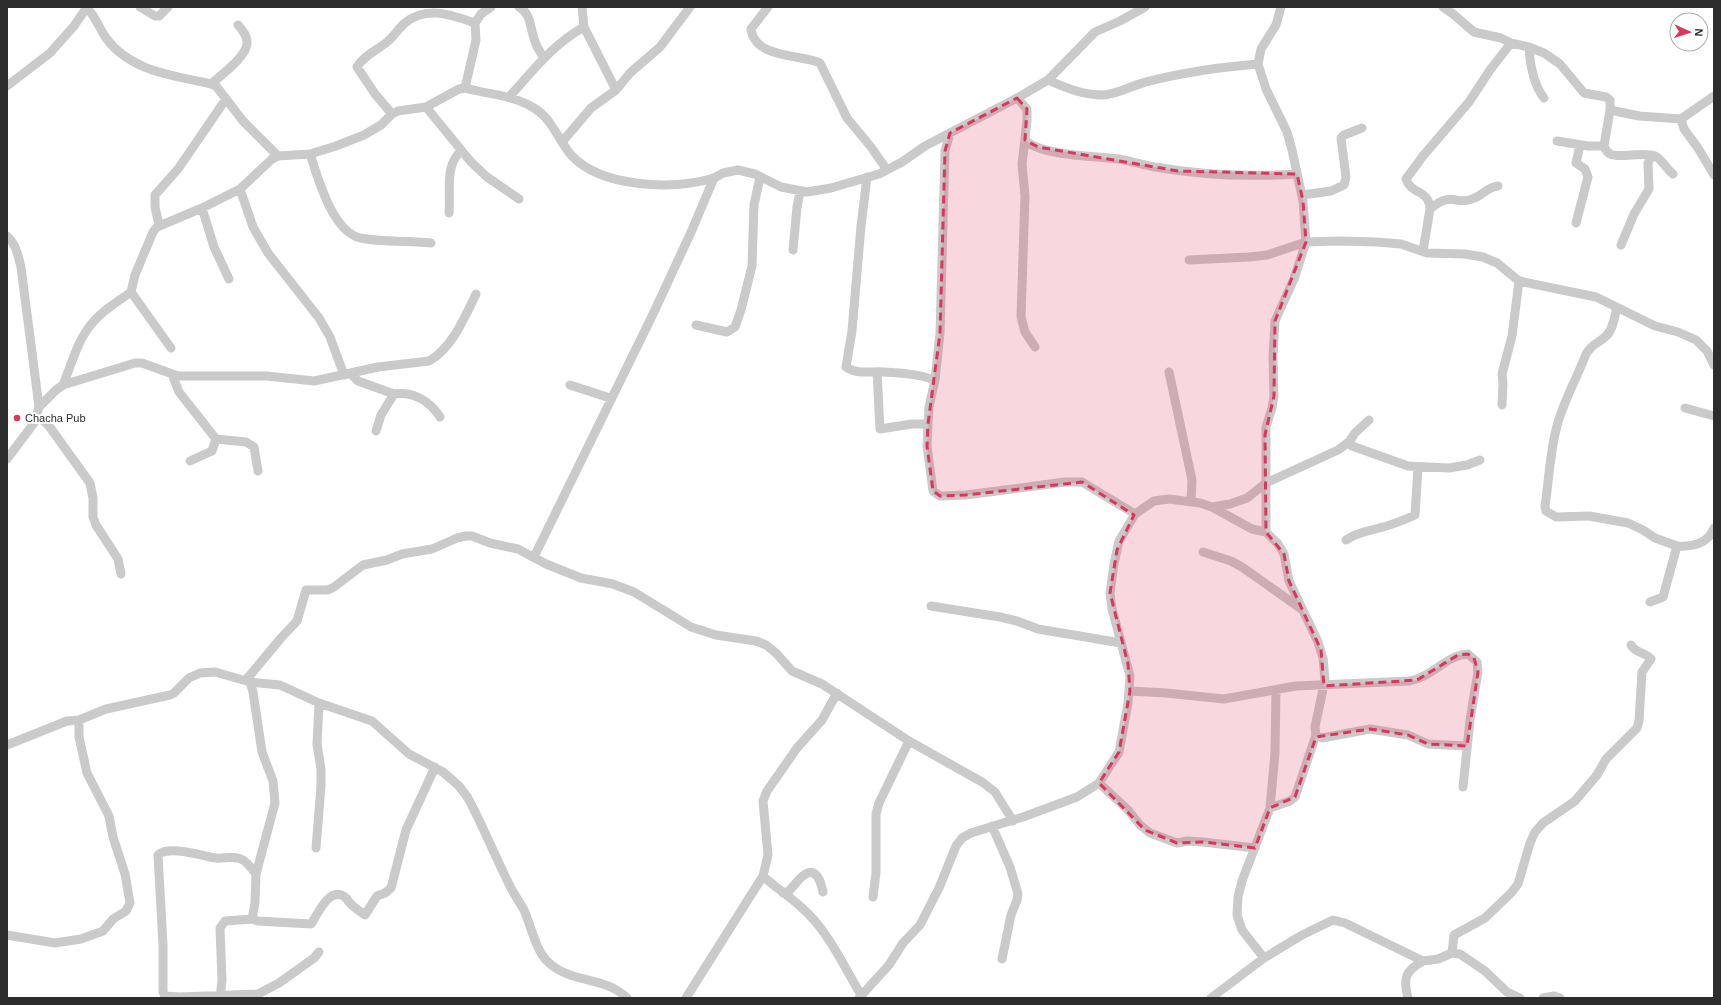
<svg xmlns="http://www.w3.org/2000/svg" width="1721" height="1005" viewBox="0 0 1721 1005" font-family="Arial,sans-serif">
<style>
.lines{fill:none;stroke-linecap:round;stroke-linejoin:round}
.minor{stroke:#cacaca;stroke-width:9}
.marked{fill:#df355b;fill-opacity:0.2;stroke:#df355b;stroke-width:3;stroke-dasharray:8 5;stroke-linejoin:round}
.poi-dot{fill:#df355b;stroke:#fff;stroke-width:1.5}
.labels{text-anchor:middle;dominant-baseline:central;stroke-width:4;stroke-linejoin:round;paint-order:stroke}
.poi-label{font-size:11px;fill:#2d2d2d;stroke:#fff;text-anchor:start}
</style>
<rect width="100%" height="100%" fill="#fff"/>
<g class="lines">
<path class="minor" d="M140,7L155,16H159L168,7
M519,7C530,13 530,25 533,35C535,44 539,51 544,58
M582,7L584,27L616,90
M768,7L751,29C755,59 800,54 820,63L847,118L871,147L887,170
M1443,7L1453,14L1474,32L1501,38L1511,43L1529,47L1544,53L1560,64L1584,93L1606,97L1610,100V110L1639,116L1681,119L1714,96
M87,8C96,17 99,28 106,38C131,72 173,75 211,84L216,86L243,121L278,156
M1529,47C1530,64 1533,84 1544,98
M1048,80C1066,88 1083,95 1103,95C1120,94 1134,84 1150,81C1185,72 1222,67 1258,64
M211,84C221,75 248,56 247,42C247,35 242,30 238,25
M7,86L50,53L74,26L87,7
M465,88L476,40L475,23L481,14L491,7
M509,97C532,72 553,44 584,27
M1017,98L1027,109V121L1022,164L1025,196L1021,317L1025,332L1035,347
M426,107L471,162L487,177L519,199
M1610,110L1604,146C1605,149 1607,152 1610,154C1620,159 1642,151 1655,156C1662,159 1666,169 1673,174
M392,114L375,94L357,67C363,56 378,50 388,41C394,36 398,29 405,23C426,5 452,15 475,23
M1681,119L1684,129L1698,148L1714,175
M950,133L945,151L940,333L935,380L929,407L928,424L927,446L933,491L940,496L966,495L1065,482H1082L1135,514
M1025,140C1041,156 1096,156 1119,159C1131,161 1143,165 1155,167C1201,175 1250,177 1297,174
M1557,141L1588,146H1604
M562,142L591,108L616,90L630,73L660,47L690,7
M310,154C318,178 332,231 360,238C380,242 410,241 431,243
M867,177L861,226L852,331L846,367C858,375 870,371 883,372C901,373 918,374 935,380
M240,189L253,227L268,253L319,318L330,337L344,375
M1302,195L1331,191L1344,185L1346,177L1341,138L1344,135L1362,128
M202,208L214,247L229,279
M1430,209C1452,190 1456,206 1472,199C1482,196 1487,187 1498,186
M449,213C451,193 444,166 461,151
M1576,223L1588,177L1585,169L1576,163L1580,145
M159,225L155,207V195L178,169L226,99
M7,236C16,244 18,255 21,267L39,407L34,423L7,459
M1621,245L1634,214L1649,189L1648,163L1652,155
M793,250L797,207L800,192
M1423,251L1430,209C1429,189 1411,195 1406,179L1423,156L1469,102L1490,70L1511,43
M1189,260L1249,257L1267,255L1306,242L1339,241L1377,242L1401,244L1427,253L1465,254L1483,257L1497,263L1519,281L1596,297L1655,326L1678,332L1696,340L1707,351L1714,365
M1617,308C1614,318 1613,331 1605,337C1597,344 1592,344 1586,354C1577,378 1564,400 1557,426C1550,451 1549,479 1545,506L1546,511L1556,517L1589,516L1628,523L1643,530L1655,538L1677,546
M696,325L727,332L735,327L741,310L752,266L754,205L760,177
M171,348L131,292L135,275L153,232L157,227L202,208L240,189L272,159L278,156L310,154L336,146L364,135L381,125L392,114L398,111L426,107L459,89L465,88C490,95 516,95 537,110C553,121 560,143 572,156C603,188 673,190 714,178
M877,372L880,429L912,424H928
M1169,372L1192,480L1191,502
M172,374L179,392L216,439L246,442L254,447L258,471
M351,374L358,381L394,394
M63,385C72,363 78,338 94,321C104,309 119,301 131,292
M570,385L610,398
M1502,405L1503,383L1502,374L1512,336L1519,281
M39,407L56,390L63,385L135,363H142L178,376H267L314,381L378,367L429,361C452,348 465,317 476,294
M1685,408L1714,416
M38,416L49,426L90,483L93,498V517L96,525L118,559L121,574
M1369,420L1355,433L1349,442L1352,446L1408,466L1449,468L1467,465L1480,460
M376,431L381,415L394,394C413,391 430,401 440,417
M190,461L212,451L216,439
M1212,507L1252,529L1266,532L1278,544L1284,554L1289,581L1318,642L1323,658L1325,680L1315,727L1316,735L1322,738L1370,729L1408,735L1428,744L1467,746
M1266,532V483L1338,450L1349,442
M1346,540C1358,532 1366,532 1379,528C1392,525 1404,520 1415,515L1418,467
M1203,552L1231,561L1242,567L1300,608
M534,557L654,312L692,230L714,178L723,173L738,170L755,174L781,187L807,192L831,188L879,174L902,162L925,146L1017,98L1048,80L1095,32L1120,21L1145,7
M1650,602L1663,597L1677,546C1693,547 1708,544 1714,528
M931,606L1000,617L1017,621L1038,629L1121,643
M246,680L281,638L297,621L306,590H328L334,587L363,565L387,560L402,554L432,549L457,538L466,536H472L490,543L518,549L546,564L581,578L613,584L634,592L691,627L716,635L756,641L766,645L776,653L792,671L822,684L909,741L982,782L995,792L1013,821
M1130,691L1166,693L1224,699L1296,686L1409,681C1433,677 1446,655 1468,654L1477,662L1478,672L1470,720L1463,787
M7,745L67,721L79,720L106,709L170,695L174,693L189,678L200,673L215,672L250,682L280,685L319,703L372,721L409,754L443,772L459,786L468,798C483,826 495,856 509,884C513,893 519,901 524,910C531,926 536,951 548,962C571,984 603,975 627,998
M1099,783L1128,810L1140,825L1150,833L1177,843L1187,841L1203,842L1255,848
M1270,808L1290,801L1295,797L1316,735
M992,826L1010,867L1018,894L1017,900L1011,915L1002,959
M316,848L321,786V769L317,744L319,703
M256,874C252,869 248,863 243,860C235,855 224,859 216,858C202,856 169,845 158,855L163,945V992L165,996L180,997L258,994L279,983L314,958L319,952
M763,876C775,887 789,896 801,907C828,930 843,965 861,995
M783,893L789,891C795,885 808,864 817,876C820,880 822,887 823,892
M873,897L876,873V814L879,803L909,741
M252,919L258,921L311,924C318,914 330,884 346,898C348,900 348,902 350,903C354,908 360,911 365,915L377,896L385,893L391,888L406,830L435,767
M7,935L55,943L81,939L103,931L113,919L126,911L130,903L125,874L113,837L109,816L87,773L79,737V720
M1452,953L1454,935L1485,918L1511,893L1518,884L1530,843L1535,832L1543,823L1575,801L1597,775L1606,759L1637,728L1639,721L1642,672L1651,659C1646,652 1636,654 1631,645
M1264,958L1242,930L1237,915L1238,897L1242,881L1270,808L1275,753L1276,690
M220,998L222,980L220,928L225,921L252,919L255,903L256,874L275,803L273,781L262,752L253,692L250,682
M686,998L763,876L768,855L763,801L767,791L797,748L822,720L837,693
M859,998L889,965L903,943L920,925L939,888L956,846L962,838L971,833L1023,817L1077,797L1099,783L1119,752L1128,703L1130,676L1112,609L1110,593L1114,564L1119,541L1135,514L1154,501L1169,499L1200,503L1212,507L1230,504L1247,498L1266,483V427L1272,408L1274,396L1273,357L1275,321L1294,279L1306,242L1303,201L1292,150L1287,132L1266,89L1258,64L1261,49L1276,25L1281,7
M1211,998L1264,958L1302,935L1333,920L1345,923L1423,961L1438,959L1452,953L1460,954L1485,971L1507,992L1520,998
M1408,998C1403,978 1405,971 1423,961
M1543,998L1554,996L1560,998"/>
</g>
<path class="marked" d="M1017,98L1027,109L1025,140L1038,147L1178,171L1297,174L1303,201L1306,242L1275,321L1274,396L1265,435L1266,532L1284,554L1289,581L1321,650L1324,686L1417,680L1458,655L1468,654L1474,658L1478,672L1467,746L1428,744L1408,735L1370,729L1316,737L1295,797L1270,808L1255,848L1203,842L1177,843L1145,830L1099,783L1119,752L1130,691L1128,664L1110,593L1117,550L1134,515L1082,482L966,495L940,496L933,491L927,446L928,424L940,333L945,151L950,133Z"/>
<circle class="poi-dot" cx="17" cy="418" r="4"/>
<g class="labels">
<g class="poi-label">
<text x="25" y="418">Chacha Pub</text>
</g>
</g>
<rect width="1721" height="1005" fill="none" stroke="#2d2d2d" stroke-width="16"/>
<g transform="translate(1689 32) rotate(93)"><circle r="19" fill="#ffffff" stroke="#ababab"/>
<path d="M0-3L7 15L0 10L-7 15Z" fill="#df355b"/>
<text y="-6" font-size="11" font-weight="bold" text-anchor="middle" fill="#2d2d2d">N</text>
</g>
</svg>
